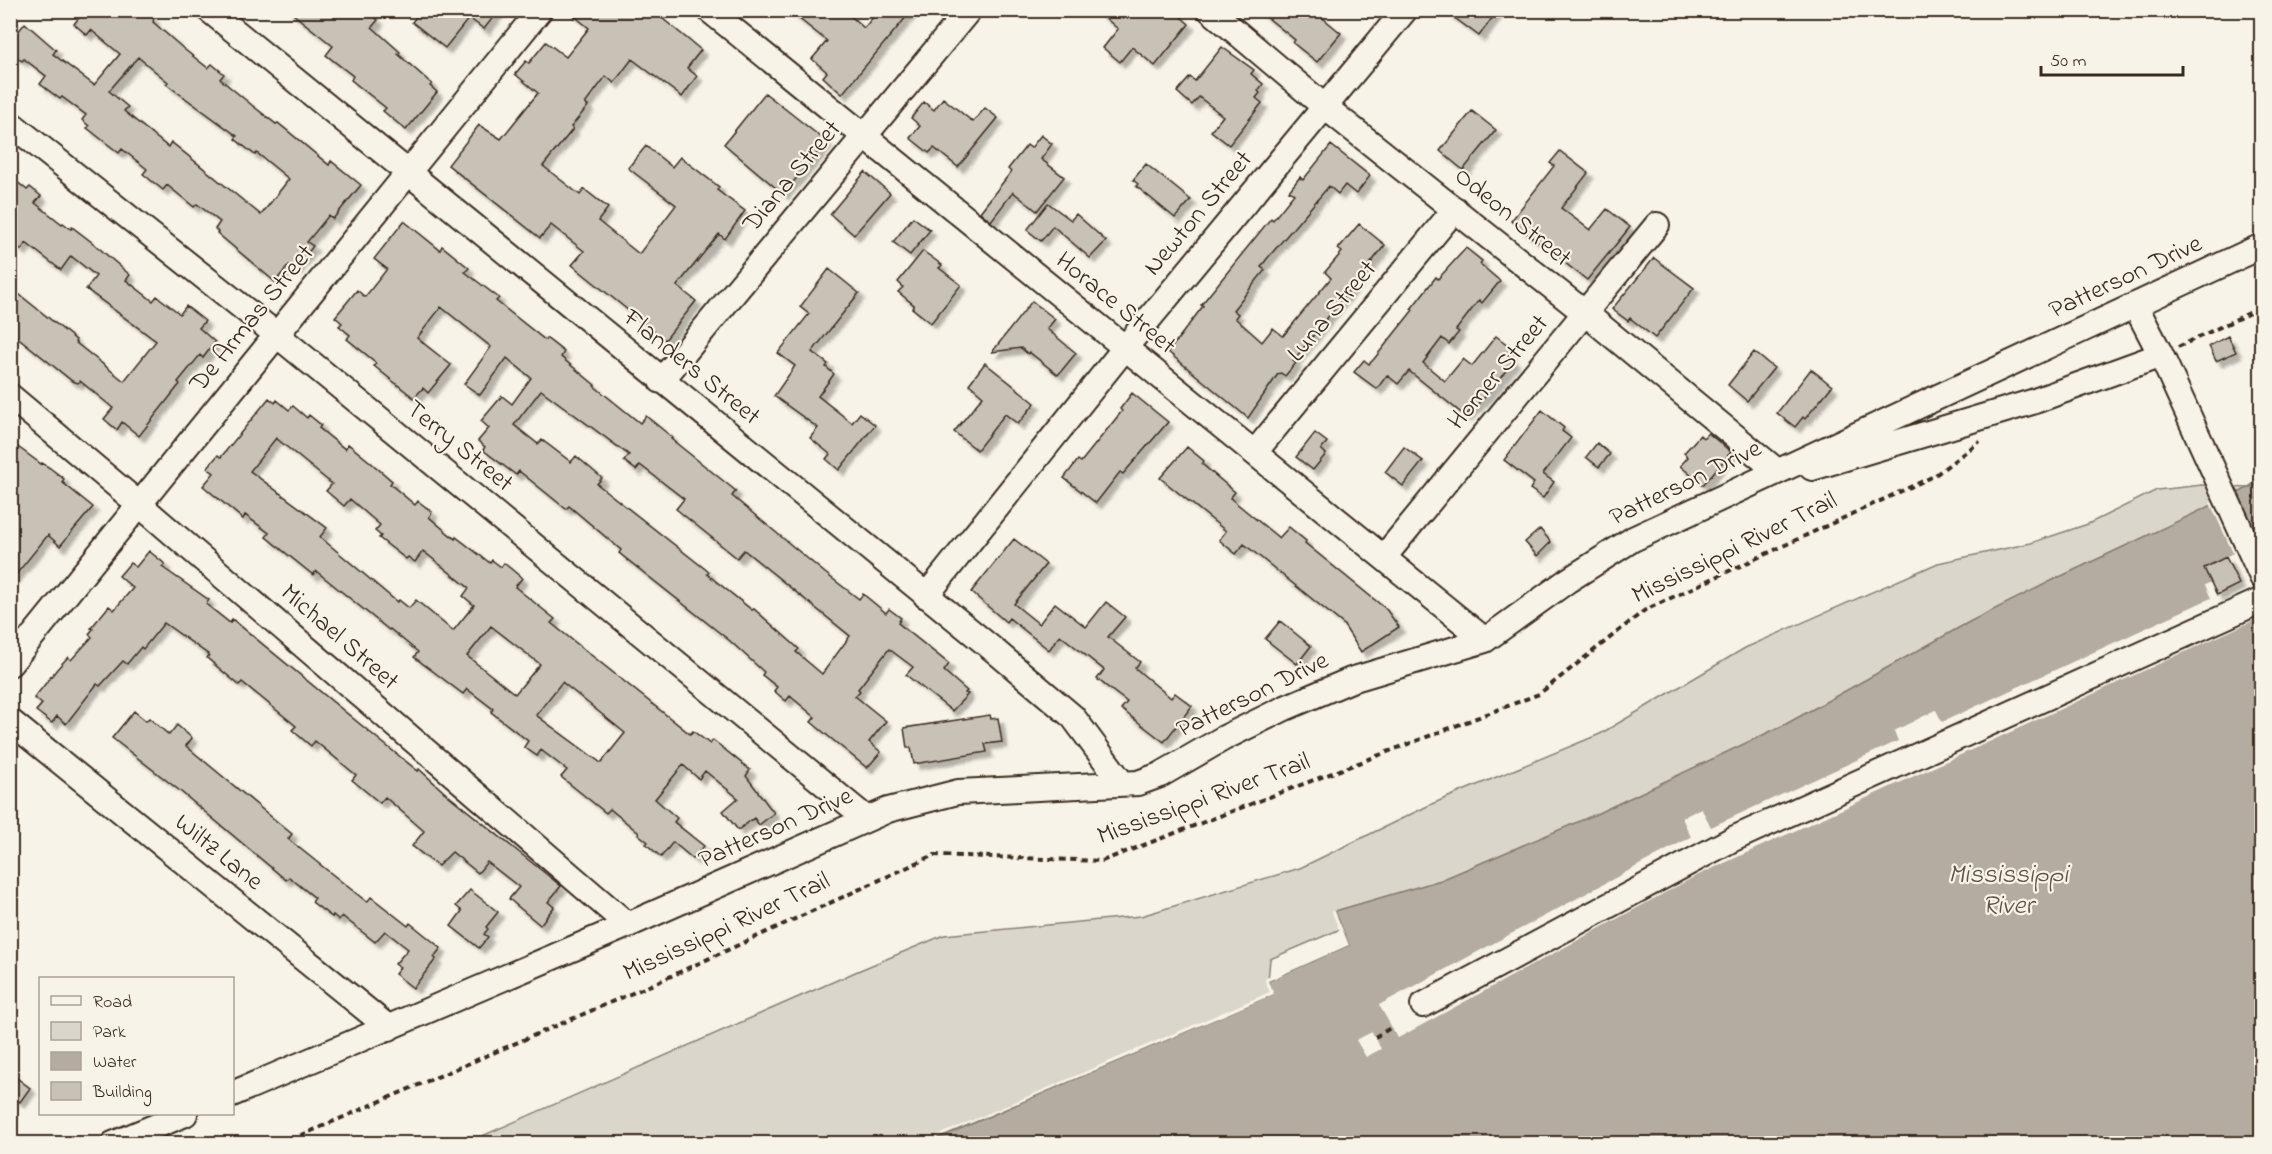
<svg xmlns="http://www.w3.org/2000/svg" width="2272" height="1154" viewBox="0 0 2272 1154" font-family="'Indie Flower',sans-serif">
<style>
.green{fill:#dbd6cb;stroke:#8b8074;stroke-width:1.5}
.water{fill:#b4aca0;stroke:#84786c;stroke-width:1.5}
.pier{fill:#f7f3e8}
.building{fill:#c8c1b6;stroke:#3b2a1e;stroke-width:1.5;fill-rule:evenodd;filter:url(#shadow)}
.lines{fill:none;stroke-linecap:round;stroke-linejoin:round}
.minor-casing{stroke:#3b2a1e;stroke-width:28}
.path{stroke:#3b2a1e;stroke-width:4;stroke-dasharray:6 4.5;stroke-linecap:butt}
.minor{stroke:#f7f3e8;stroke-width:24}
.labels{text-anchor:middle;dominant-baseline:central;stroke-width:4.5;stroke-linejoin:round;paint-order:stroke}
.street-label{font-size:26px;fill:#3b2a1e;stroke:#f7f3e8}
.water-label{font-size:27px;font-style:italic;fill:#5f5145;stroke:#f7f3e8}
</style>
<defs>
<filter id="shadow"><feDropShadow dx="5.5" dy="5.5" stdDeviation="1.5" flood-color="#0004"/></filter>
</defs>
<rect width="100%" height="100%" fill="#f7f3e8"/>
<filter id="ink" filterUnits="userSpaceOnUse"><feTurbulence type="fractalNoise" baseFrequency=".0167" numOctaves="2"/><feDisplacementMap in="SourceGraphic" scale="12" xChannelSelector="R" yChannelSelector="G"/><feConvolveMatrix kernelMatrix="1 2 1 2 8 2 1 2 1" color-interpolation-filters="sRGB"/></filter>
<g filter="url(#ink)">
<path class="green" d="M2261,478V515L1437,888L1270,959L1268,981L1274,994L924,1143L464,1144L860,970L944,935L1141,916L1300,868L1434,803L1600,734L1745,648L1938,563L2031,543L2088,524L2157,490L2202,485L2247,488Z"/>
<path class="water" d="M2261,482V1143L925,1144L1273,994L1268,981L1349,945L1335,911L1441,880L1594,815L1786,724L1971,621L2055,579Z"/>
<path class="pier" d="M2237,490L2261,542V617L1694,877L1398,1038L1379,1005L1691,837L1682,818L1701,808L1711,827L1898,741L1894,731L1936,710L1942,722L2211,598L2205,585L2211,582L2204,568L2233,553L2210,503Z
M1334,909L1349,945L1268,981L1274,994L922,1144L924,1141L1270,992L1265,981L1266,978L1345,944L1332,912Z
M1372,1032L1381,1049L1366,1057L1356,1040Z"/>
<path class="building" d="M85,10H144L154,19L153,22L185,50L208,68L212,64L224,74L220,79L253,106L276,124L278,123L329,165L331,161L361,185L333,219L329,215L307,242L313,246L295,270L289,265L275,282L217,233L218,232L215,229L220,222L197,204L194,207L167,185L163,190L143,174L147,169L122,149L119,153L87,128L89,126L82,120L86,115L62,97L60,99L40,84L46,76L24,59L22,61L10,52V42L25,23L56,50L53,54L94,85L120,54L91,30L87,35L74,24ZM138,57L168,82L166,84L237,136L235,139L255,155L257,153L289,179L261,215L171,142L168,147L124,111L128,107L109,91Z
M288,10H366L378,20L372,27L400,52L398,54L432,84L430,86L437,92L406,130L383,111L386,108L351,80L353,76L326,55L333,46Z
M421,10H499L484,29L469,18L445,48L412,22Z
M567,10H652L701,50L687,68L697,76L682,97L632,59L614,83L606,76L585,104L588,106L571,127L573,129L543,166L580,195L584,189L608,208L598,221L639,254L676,205L628,168L646,146L672,167L680,157L719,187L717,190L745,211L725,239L719,234L677,286L696,301L665,340L572,265L584,251L551,225L540,238L448,165L479,125L501,139L538,93L515,74L526,61L529,63L546,42L566,57L589,28Z
M788,10H844L864,28L879,10H912L842,94L823,77L827,72L812,59L827,41Z
M1096,10H1173L1189,24L1155,66L1132,47L1120,62L1103,48L1118,29Z
M1258,10H1313L1341,33L1317,62L1293,43L1295,40Z
M1444,10H1498L1479,36Z
M1222,47L1254,70L1251,74L1263,84L1258,91L1260,93L1256,98L1262,103L1229,145L1211,131L1223,116L1199,97L1192,105L1177,92L1190,77L1195,81Z
M765,93L827,142L783,194L724,144Z
M943,98L973,122L985,108L998,118L958,167L934,148L929,153L910,138L920,126L911,118L924,102L934,110Z
M1472,111L1496,130L1463,170L1440,151Z
M1041,135L1052,144L1041,159L1064,177L1037,211L1013,192L991,221L980,212L1011,172L1008,169L1027,145L1031,148Z
M1331,145L1370,176L1356,194L1345,185L1338,194L1329,186L1266,260L1261,267L1265,270L1233,310L1238,314L1235,318L1262,342L1273,328L1283,336L1331,278L1325,272L1342,252L1338,249L1359,224L1385,245L1293,361L1296,363L1285,376L1281,373L1278,374L1248,418L1168,352L1200,310L1203,306L1201,305L1271,218L1273,220L1294,194L1289,191L1300,177L1303,180Z
M1560,151L1588,173L1561,208L1590,230L1607,209L1630,227L1587,280L1511,221L1554,166L1550,163Z
M1146,164L1191,200L1175,218L1136,186L1138,184L1133,180Z
M865,172L890,193L854,235L830,214Z
M10,176L27,190L30,187L41,196L35,203L62,224L63,223L71,229L72,227L93,243L130,275L126,280L153,301L157,296L180,314L186,306L205,321L199,328L215,342L203,358L200,355L178,382L180,384L139,436L122,422L117,430L104,419L113,408L80,381L78,383L72,381L10,331V287L76,340L75,342L124,381L156,341L86,289L96,276L71,256L61,270L26,243L21,250L10,242Z
M1048,203L1071,220L1076,214L1106,241L1090,258L1053,226L1041,241L1027,230Z
M913,217L930,230L910,255L893,242Z
M404,221L440,250L442,246L469,268L465,272L499,298L496,301L545,340L546,338L564,352L561,357L595,385L594,386L640,423L646,416L673,438L671,439L736,491L732,496L825,573L859,599L863,594L886,613L889,609L901,618L898,623L949,664L944,671L967,691L965,693L968,694L952,711L906,675L913,667L889,649L858,689L860,691L855,696L886,721L869,742L881,752L867,768L811,722L815,717L790,696L786,701L774,691L777,687L762,675L764,672L730,641L619,553L621,550L569,506L566,509L519,471L516,475L483,450L485,447L478,441L489,428L481,421L502,396L512,404L531,378L507,358L480,395L464,384L491,347L441,307L417,338L451,365L428,393L423,388L414,398L374,366L376,364L373,360L347,339L350,335L339,326L342,323L335,317L357,290L365,297L387,269L374,259ZM541,390L629,455L624,461L636,470L640,465L684,499L676,509L737,558L744,550L850,636L822,674L796,652L799,649L754,609L752,610L707,574L709,572L597,484L602,478L576,456L571,462L542,440L538,444L514,425Z
M1466,248L1482,261L1480,264L1500,281L1482,303L1479,300L1456,330L1459,332L1449,344L1442,338L1423,363L1445,381L1463,359L1472,366L1496,336L1513,349L1508,355L1514,360L1488,394L1465,416L1409,371L1398,384L1387,375L1377,389L1354,372L1364,360L1369,364L1374,359L1413,310L1411,309L1436,277L1438,279Z
M923,251L942,265L939,268L961,285L931,323L912,308L914,305L898,292L903,287L898,282Z
M1654,258L1694,288L1655,338L1630,318L1628,321L1612,309Z
M829,269L859,293L812,352L828,364L826,367L834,374L818,396L852,423L860,413L875,425L839,470L826,459L830,454L810,438L818,428L774,396L795,366L778,353L809,314L800,307Z
M1032,301L1055,319L1047,329L1076,353L1058,375L1029,352L1028,354L1021,348L992,352Z
M2228,336L2236,352L2216,361L2209,346Z
M1754,352L1774,368L1747,401L1728,385Z
M985,363L1035,403L1018,424L1005,414L977,450L954,432L983,396L969,384Z
M1811,369L1832,386L1805,419L1803,417L1795,427L1777,413Z
M1132,393L1168,422L1123,474L1120,472L1096,503L1064,478L1078,460L1081,462L1122,411L1120,409Z
M269,398L275,403L277,400L289,410L293,406L307,418L309,415L321,425L319,428L345,449L348,444L369,461L392,481L390,484L415,505L418,501L432,512L429,517L455,539L456,537L490,563L492,560L501,567L504,563L522,578L515,587L555,619L551,623L690,734L693,731L710,744L713,740L750,770L746,776L774,813L759,825L754,818L738,830L723,811L738,798L705,771L699,779L683,765L655,799L677,818L674,822L704,846L693,859L673,842L661,857L646,844L648,842L638,834L639,833L610,809L606,813L561,777L567,770L541,750L537,756L524,747L528,741L491,712L493,709L467,689L463,694L434,672L414,657L418,652L390,629L389,630L316,571L313,575L266,537L269,533L245,515L243,519L203,486L214,473L207,468L218,455L221,457ZM276,438L332,484L326,491L344,506L350,499L380,525L375,531L381,536L379,538L406,559L408,557L415,562L423,551L469,588L463,596L474,605L453,631L416,600L409,608L399,600L397,602L320,537L327,528L250,471ZM491,626L540,664L515,694L467,656ZM562,682L625,733L601,763L536,715Z
M1542,410L1564,428L1562,431L1571,438L1543,474L1554,482L1543,498L1530,489L1534,483L1504,460Z
M1315,433L1327,442L1321,449L1326,454L1313,470L1296,457Z
M1708,433L1731,452L1703,485L1680,466L1688,457L1684,453L1700,435L1703,438Z
M1597,443L1610,454L1599,467L1586,457Z
M18,447L41,464L42,463L50,468L64,479L62,482L93,507L60,546L48,535L10,582V455Z
M1187,447L1204,461L1202,464L1235,492L1230,498L1279,538L1289,527L1306,541L1305,543L1386,609L1399,627L1361,652L1343,624L1244,544L1236,554L1219,540L1226,531L1160,478Z
M1404,447L1423,461L1403,486L1385,472Z
M1540,529L1551,542L1537,556L1525,542Z
M1014,539L1046,564L1014,604L1039,624L1055,603L1086,627L1106,602L1125,617L1108,637L1140,662L1135,668L1171,698L1175,693L1192,706L1164,742L1121,709L1127,702L1097,679L1104,670L1060,635L1049,650L1009,618L1006,622L971,592Z
M149,551L165,564L162,567L209,600L206,604L230,623L232,619L383,743L418,771L419,769L444,792L561,886L548,902L554,907L540,925L509,899L519,887L487,862L478,873L452,852L438,866L412,846L424,831L385,797L380,803L352,780L356,775L315,741L311,746L292,730L296,726L242,682L239,685L207,658L209,655L164,623L143,649L141,647L127,664L123,661L100,686L97,684L66,724L57,716L52,723L36,711L42,704L34,698L57,669L68,657L71,660L92,637L89,634L93,629L91,628L109,606L114,610L133,588L119,576L130,563L136,567Z
M2226,557L2239,584L2217,595L2204,568Z
M1280,621L1311,646L1297,664L1265,639Z
M134,711L146,721L149,718L169,735L177,725L192,738L186,746L292,834L288,839L367,902L371,897L408,926L410,923L441,948L434,957L436,959L413,988L395,974L400,968L395,964L408,949L385,931L375,942L342,916L339,920L333,915L332,917L312,902L315,898L289,877L286,880L180,791L112,738Z
M990,715L991,719L998,718L1002,742L985,744L987,752L914,764L911,748H907L904,728Z
M470,890L498,912L486,927L488,929L484,934L488,937L479,948L451,926L462,911L456,906Z
M10,1073L30,1088L20,1102L10,1095Z"/>
<g class="lines">
<g class="minor-casing">
<path id="minor" d="M209,10L995,651L1073,717L1122,783
M709,10L1485,640
M1210,10L1325,107L1585,313L1777,471
M10,123L277,335L867,819
M2135,305L2161,355L2262,577
M661,381L969,10
M10,396L140,505L628,925
M1255,452L1455,209
M1812,468L2032,402L2161,355
M1384,557L1657,225
M926,596L1124,349L1405,10
M10,664L540,10
M10,721L389,1028
M1423,1005L1733,839L2262,600
M232,1094L628,925L888,810L958,792L1138,783L1160,775L1224,738L1285,708L1351,680L1485,640L1567,581L1633,539L2262,246
M113,1144L185,1114"/>
</g>
<path class="path" d="M2178,347L2262,307
M1375,1037L1392,1027
M281,1144L658,982L934,855L1102,861L1539,694L1645,610L1934,476L1980,441"/>
<use href="#minor" class="minor"/>
</g>
</g>
<g class="labels">
<g class="street-label">
<text transform="translate(793 177) rotate(-50)">Diana Street</text>
<text transform="translate(1199 214) rotate(-50)">Newton Street</text>
<text transform="translate(1512 218) rotate(39)">Odeon Street</text>
<text transform="translate(2126 278) rotate(-25)">Patterson Drive</text>
<text transform="translate(1115 304) rotate(39)">Horace Street</text>
<text transform="translate(1333 312) rotate(-50)">Luna Street</text>
<text transform="translate(253 319) rotate(-51)">De Armas Street</text>
<text transform="translate(691 368) rotate(39)">Flanders Street</text>
<text transform="translate(1499 373) rotate(-50)">Homer Street</text>
<text transform="translate(459 447) rotate(39)">Terry Street</text>
<text transform="translate(1686 484) rotate(-26)">Patterson Drive</text>
<text transform="translate(1735 549) rotate(-26)">Mississippi River Trail</text>
<text transform="translate(339 638) rotate(41)">Michael Street</text>
<text transform="translate(1253 696) rotate(-26)">Patterson Drive</text>
<text transform="translate(1204 800) rotate(-20)">Mississippi River Trail</text>
<text transform="translate(776 829) rotate(-24)">Patterson Drive</text>
<text transform="translate(218 853) rotate(39)">Wiltz Lane</text>
<text transform="translate(727 928) rotate(-25)">Mississippi River Trail</text>
</g>
<g class="water-label">
<text x="2008" y="875">Mississippi<tspan x="2008" dy="31">River</tspan></text>
</g>
</g>
<rect width="2272" height="1154" fill="none" stroke="#f7f3e8" stroke-width="36"/>
<rect x="18" y="18" width="2236" height="1118" fill="none" stroke="#3b2a1e" stroke-width="2" filter="url(#ink)"/>
<rect x="39" y="977" width="195" height="138" fill="#f7f3e8" stroke="#aca397" stroke-width="1.5"/>
<rect x="51" y="996" width="30" height="9" fill="#f7f3e8" stroke="#aca397" stroke-width="1.5"/>
<text x="93" y="1007" font-size="18" fill="#3b2a1e">Road</text>
<rect x="51" y="1022" width="30" height="18" fill="#dbd6cb" stroke="#aca397" stroke-width="1.5"/>
<text x="93" y="1037" font-size="18" fill="#3b2a1e">Park</text>
<rect x="51" y="1052" width="30" height="18" fill="#b4aca0" stroke="#aca397" stroke-width="1.5"/>
<text x="93" y="1067" font-size="18" fill="#3b2a1e">Water</text>
<rect x="51" y="1082" width="30" height="18" fill="#c8c1b6" stroke="#aca397" stroke-width="1.5"/>
<text x="93" y="1097" font-size="18" fill="#3b2a1e">Building</text>
<path d="M2041 66v9h142v-9" fill="none" stroke="#3b2a1e" stroke-width="3"/>
<text x="2050" y="66" font-size="18" fill="#3b2a1e" stroke="#f7f3e8" stroke-width="4.5" paint-order="stroke">50 m</text>
</svg>
